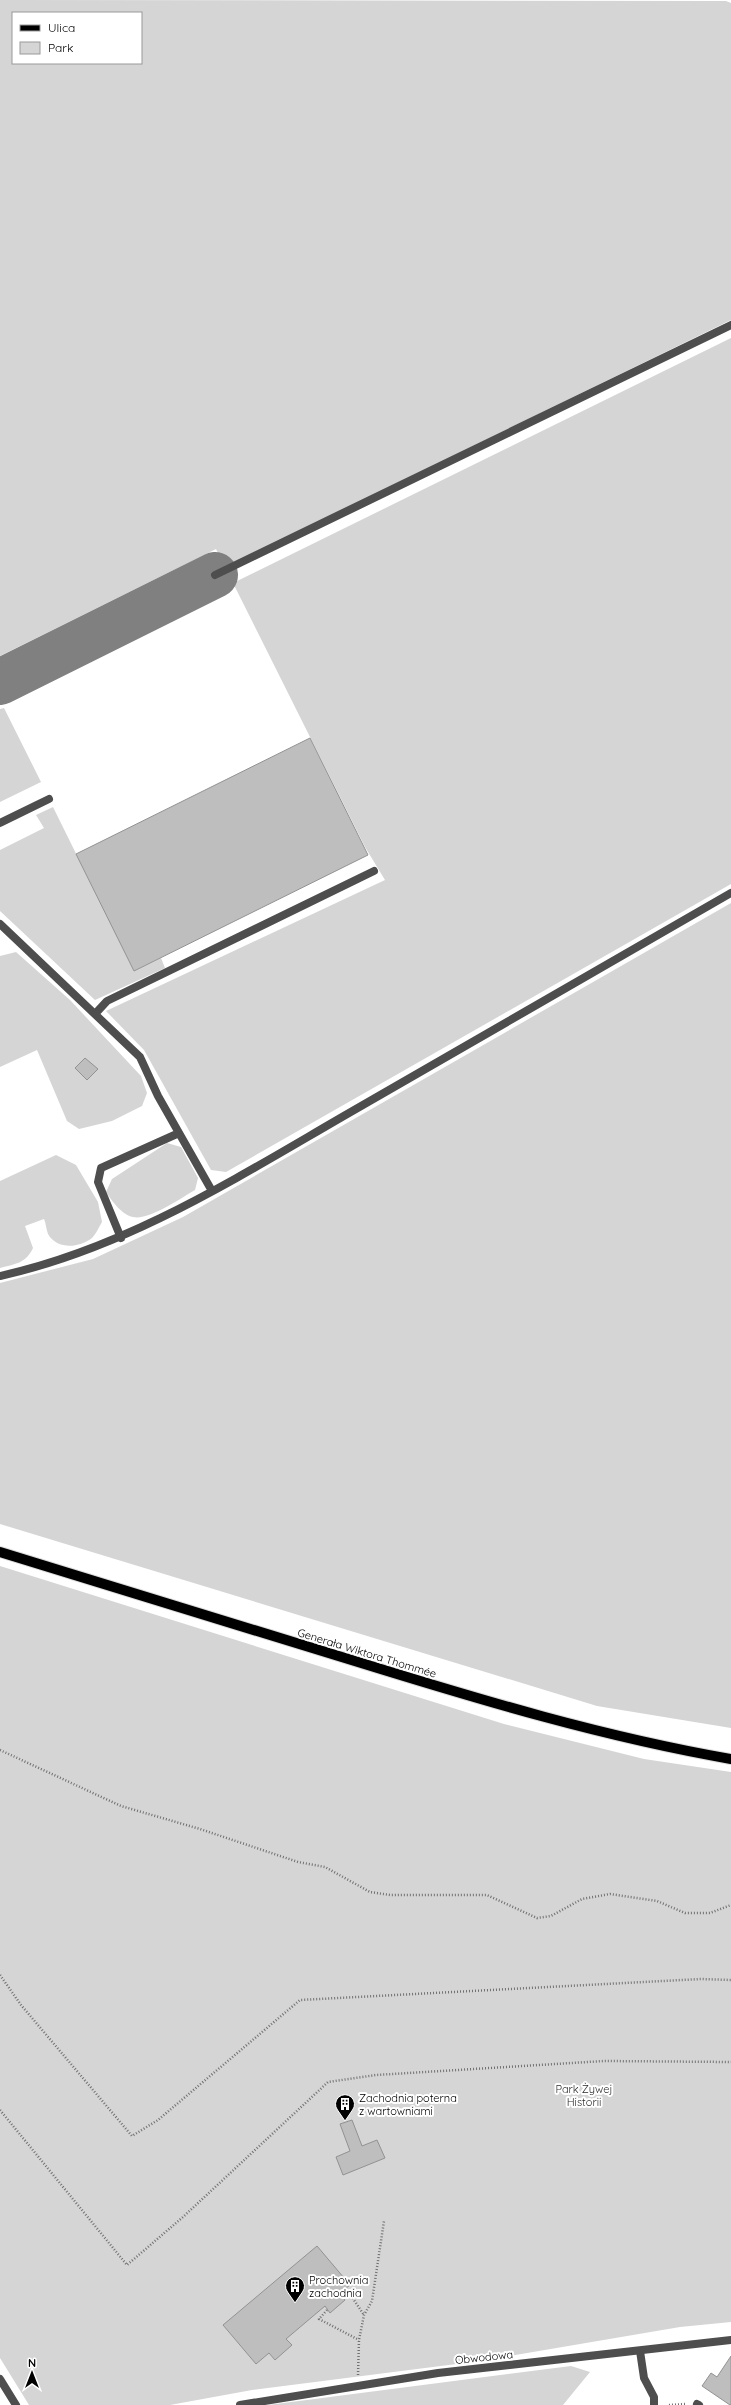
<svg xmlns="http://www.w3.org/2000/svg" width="731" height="2405" viewBox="0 0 731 2405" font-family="Quicksand,sans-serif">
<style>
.green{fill:#d5d5d5;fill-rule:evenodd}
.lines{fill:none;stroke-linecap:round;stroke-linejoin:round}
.taxiway{stroke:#808080;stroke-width:46}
.building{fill:#bebebe;stroke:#929292}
.primary-casing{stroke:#dbdbdb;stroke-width:12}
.path{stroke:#707070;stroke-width:2.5;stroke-dasharray:1 2;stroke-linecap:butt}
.service{stroke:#4e4e4e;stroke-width:8}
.minor{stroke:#4e4e4e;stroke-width:8}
.primary{stroke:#000;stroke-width:10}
.labels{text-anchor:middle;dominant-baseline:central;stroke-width:4;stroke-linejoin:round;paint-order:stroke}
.street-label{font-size:11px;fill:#000;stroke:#fff}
.park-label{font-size:11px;fill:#2c2c2c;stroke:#fff}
.poi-label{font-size:11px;fill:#000;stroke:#fff;text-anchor:start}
</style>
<rect width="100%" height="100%" fill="#fff"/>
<path class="green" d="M0,0L726,1L731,3V320L225,567L216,549L0,656ZM13,13H141V63H13Z
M731,338V884L226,1172L211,1170L144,1050L106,1011L385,880L365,847L233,583Z
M4,708L41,782L0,802V709Z
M53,807L134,971L161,958L165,968L95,1000L0,911V850L44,828L36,815Z
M731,903V1728L597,1706L0,1524V1283L93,1259L183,1217Z
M16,952L70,1000L141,1076L147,1093L142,1106L112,1121L79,1129L67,1121L37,1050L0,1067V956Z
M167,1143L181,1147L198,1178L195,1190C181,1198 148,1221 133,1217C122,1215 112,1201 106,1192L112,1179Z
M56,1155L76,1165L98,1202L102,1222C99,1227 96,1234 92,1238C79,1248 57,1250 48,1234C46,1229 46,1223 44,1219L25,1226L33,1248C26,1263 16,1264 0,1268V1181Z
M0,1566L504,1724L644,1759L731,1772V2322L680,2327L480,2361L252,2390L170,2405H29L0,2358Z
M571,2366L590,2372L563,2405H268Z"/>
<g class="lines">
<path class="taxiway" d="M0,682L215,575"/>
</g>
<path class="building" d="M310,738L368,855L134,971L76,854Z
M85,1058L98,1069L87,1080L75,1068Z
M352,2120L362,2146L377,2140L385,2158L343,2175L336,2157L350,2151L340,2124Z
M317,2246L350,2285L340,2293L345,2300L330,2313L325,2306L286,2339L292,2345L275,2360L269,2353L256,2364L223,2325Z
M731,2356V2405H730L702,2386L711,2373L717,2377Z"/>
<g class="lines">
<g class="primary-casing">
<path id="primary" d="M0,1552C119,1589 238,1626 358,1662C481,1700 604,1737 731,1759"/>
</g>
<path class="path" d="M0,1750L121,1806L200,1829L298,1862L325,1867L370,1892L390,1895H487L537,1918L551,1916L582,1899L610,1894L657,1901L685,1913H710L731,1905
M0,1975L21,2005L132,2136L158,2120L300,2000L701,1979L731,1980
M0,2110L127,2265L183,2217L328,2082L376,2075L604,2061L731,2062
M343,2296L350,2294L364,2315
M327,2310L319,2319L359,2340
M358,2375L359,2340L364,2315L372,2301L384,2221
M669,2405L685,2404"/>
<path class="service" d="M215,575L731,325
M0,823L49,799
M0,924L140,1057L158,1096L212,1191
M95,1014L107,1001L374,871
M121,1238L98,1182L101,1168L179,1133
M0,1276C127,1248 238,1177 349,1113C476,1040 604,966 731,893
M640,2351L644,2378L654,2397V2405
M0,2379L16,2405
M697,2404L699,2405"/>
<path class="minor" d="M240,2405L438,2373L731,2340"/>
<use href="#primary" class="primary"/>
</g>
<defs>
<g id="building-pin" transform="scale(1)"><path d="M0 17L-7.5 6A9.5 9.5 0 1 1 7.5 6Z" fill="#000" stroke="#fff"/><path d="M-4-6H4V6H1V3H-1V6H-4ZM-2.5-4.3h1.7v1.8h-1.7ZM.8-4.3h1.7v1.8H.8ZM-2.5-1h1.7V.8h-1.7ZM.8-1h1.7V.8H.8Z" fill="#fff"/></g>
</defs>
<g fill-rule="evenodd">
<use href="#building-pin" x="345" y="2104"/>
<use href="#building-pin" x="295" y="2286"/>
</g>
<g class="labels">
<g class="street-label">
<text transform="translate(367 1653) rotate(17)">Generała Wiktora Thommée</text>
<text transform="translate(484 2357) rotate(-6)">Obwodowa</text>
</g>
<g class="park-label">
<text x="584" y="2089">Park Żywej<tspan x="584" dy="13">Historii</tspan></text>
</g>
<g class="poi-label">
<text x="359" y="2098">Zachodnia poterna<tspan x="359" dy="13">z wartowniami</tspan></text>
<text x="309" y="2280">Prochownia<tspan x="309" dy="13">zachodnia</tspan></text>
</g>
</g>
<rect x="12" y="12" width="130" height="52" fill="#ffffff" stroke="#999999"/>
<rect x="20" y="25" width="20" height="6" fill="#000000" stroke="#999999"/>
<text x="48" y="32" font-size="12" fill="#000000">Ulica</text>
<rect x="20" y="42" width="20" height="12" fill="#d5d5d5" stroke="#999999"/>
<text x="48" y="52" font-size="12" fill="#000000">Park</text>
<g transform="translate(32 2373)" stroke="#ffffff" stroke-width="3" paint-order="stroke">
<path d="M0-3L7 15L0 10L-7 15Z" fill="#000000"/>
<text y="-6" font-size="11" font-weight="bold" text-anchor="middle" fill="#000000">N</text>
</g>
</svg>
